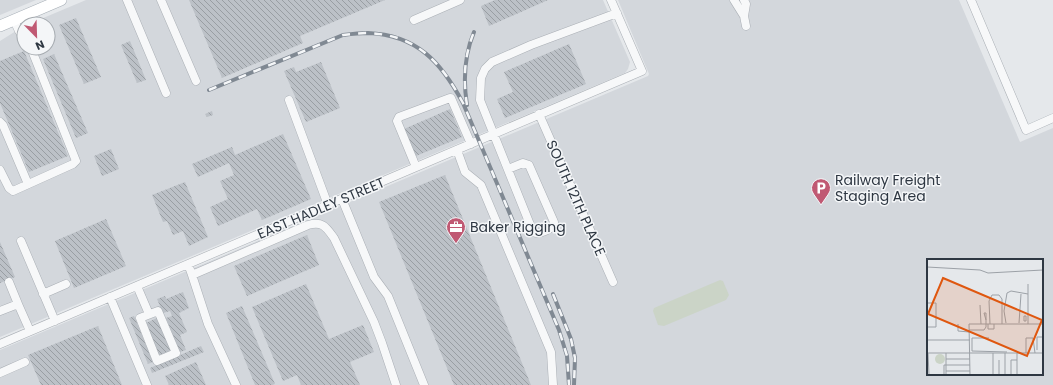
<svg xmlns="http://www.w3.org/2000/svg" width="1053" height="385" viewBox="0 0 1053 385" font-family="Poppins,sans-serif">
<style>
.built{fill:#d3d7dc;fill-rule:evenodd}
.grass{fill:#cbd4c7}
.building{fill:url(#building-back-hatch)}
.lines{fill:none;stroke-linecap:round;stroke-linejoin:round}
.minor-casing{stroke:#aaafb5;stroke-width:9}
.major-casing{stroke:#a5adb5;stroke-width:12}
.minor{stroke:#f7f8f9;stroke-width:8}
.major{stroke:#fff;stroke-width:11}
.rail-casing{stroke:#808993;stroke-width:4}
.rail{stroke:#f4f6f8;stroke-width:2.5;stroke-dasharray:8;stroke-linecap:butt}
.labels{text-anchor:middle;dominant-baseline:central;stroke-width:3;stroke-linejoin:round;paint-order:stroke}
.poi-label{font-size:14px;fill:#2e3742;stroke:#f4f6f8;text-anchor:start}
.street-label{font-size:14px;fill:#2e3742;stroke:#f4f6f8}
.inset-road{fill:none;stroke:#9ca1a7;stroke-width:1}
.view{fill:#df570f;fill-opacity:0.15;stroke:#df570f;stroke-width:2}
.inset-edge{fill:none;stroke:#2e3742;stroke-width:2}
</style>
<defs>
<pattern id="building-back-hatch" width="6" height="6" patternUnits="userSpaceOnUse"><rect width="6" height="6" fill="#bcc1c7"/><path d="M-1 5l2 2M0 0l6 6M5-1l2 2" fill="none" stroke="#999ea3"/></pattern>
</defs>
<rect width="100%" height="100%" fill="#e5e8eb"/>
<path class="built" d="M0,0H36L0,15Z
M86,0H603L630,62L628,69L625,73L0,337V41L24,26V48H48V24H29Z
M618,0H959L1020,142L1053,128V385H0V350L648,76L649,74ZM928,260H1042V374H928Z"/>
<path class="grass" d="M720,280L723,281L729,295L726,300L664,326L658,325L653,311L654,308Z"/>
<path class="building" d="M189,0H385L300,36L303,43L222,78Z
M495,0H548L489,26L481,6Z
M76,18L101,77L84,84L59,25Z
M130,41L146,80L137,83L121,45Z
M569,44L586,84L505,118L497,99L513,92L504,72Z
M24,51L68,156L29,172L0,103V61Z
M54,54L88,133L76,138L43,59Z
M321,62L340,108L306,122L284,71L294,67L296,72Z
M450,109L462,137L416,156L404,129Z
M212,111L213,115L207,117L205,114Z
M283,134L311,199L262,220L257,209L218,226L210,207L228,199L220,181L234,175L229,163L198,177L192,164L232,147L235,155Z
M111,149L119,169L102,176L94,156Z
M445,175L531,385H454L379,202Z
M185,182L208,237L189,246L183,231L173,235L167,221L163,222L152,195Z
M106,219L126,266L74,288L55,241Z
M307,235L319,265L247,296L234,266Z
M0,242L15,277L0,283Z
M306,284L329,339L363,325L374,352L350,362L360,385H301L297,375L283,381L252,307Z
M183,292L189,308L179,313L187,332L180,335L186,350L180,352L166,318L172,316L170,311L163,313L157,299L165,296L166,299Z
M242,306L275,384L272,385H255L226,313Z
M134,316L153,362L148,364L129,318Z
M157,318L171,351L159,355L146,323Z
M98,326L122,385H41L28,355Z
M201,346L204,352L152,373L150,368Z
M196,362L206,385H169L165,376Z"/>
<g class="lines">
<g class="minor-casing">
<path id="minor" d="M127,0L166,93
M161,0L196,81
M734,0L744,16
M744,0L746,4L744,16L746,26
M971,0L1026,130L1053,118
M14,20L19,31L24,38
M414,20L460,0
M289,100L328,205
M539,114L613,282
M0,122L3,125L28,184
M457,150L465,172L481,185L551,352L553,385
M416,167L397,121L399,117L450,98H451L471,144
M508,169L523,163L529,165L554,222V226C548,230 540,235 533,232L480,100L481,78L485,69L492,62L531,45L617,13
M0,170L9,188L13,191L73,164L76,161L31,48
M342,199L374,277L388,296L424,385
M21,241L55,321
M188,264L192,275L308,225C323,221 326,227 334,238L374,322L382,343L396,385
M192,275L208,324L236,385
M9,282L18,304
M137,286L149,314
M43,294L66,284
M110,297L147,385
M0,311L18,304L30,331
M158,311L176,353L157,361L140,318Z
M0,344L642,71L611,0
M0,373L25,362"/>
</g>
<g class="major-casing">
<path id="major" d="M0,26L61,0"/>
</g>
<use href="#minor" class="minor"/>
<use href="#major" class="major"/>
<g class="rail-casing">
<path id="rail" d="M209,90L343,35C351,34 360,33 368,33C417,35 441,62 463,103L559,330L567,356L569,385
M467,105C463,80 464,56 474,32
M553,294L571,339L575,358L574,385"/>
</g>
<use href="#rail" class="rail"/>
</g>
<defs>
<g id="parking-pin" transform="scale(1)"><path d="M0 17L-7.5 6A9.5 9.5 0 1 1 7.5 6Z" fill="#c05973" stroke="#f4f6f8"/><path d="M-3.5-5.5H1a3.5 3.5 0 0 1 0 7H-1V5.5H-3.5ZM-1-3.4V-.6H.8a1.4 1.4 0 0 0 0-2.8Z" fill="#fff"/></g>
<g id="office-pin" transform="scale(1)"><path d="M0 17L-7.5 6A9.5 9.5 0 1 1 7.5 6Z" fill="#c05973" stroke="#f4f6f8"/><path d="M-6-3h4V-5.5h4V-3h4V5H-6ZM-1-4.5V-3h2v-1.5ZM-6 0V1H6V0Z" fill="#fff"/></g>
</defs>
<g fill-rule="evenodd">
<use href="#parking-pin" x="821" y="188"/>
<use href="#office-pin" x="456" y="227"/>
</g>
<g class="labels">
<g class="poi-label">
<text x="835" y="180">Railway Freight<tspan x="835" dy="16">Staging Area</tspan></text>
<text x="470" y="227">Baker Rigging</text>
</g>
<g class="street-label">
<text transform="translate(576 198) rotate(66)">SOUTH 12TH PLACE</text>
<text transform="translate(321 208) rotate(-23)">EAST HADLEY STREET</text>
</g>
</g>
<g transform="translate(927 259)">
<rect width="116" height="116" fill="#e5e8eb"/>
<path d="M8 100a5 5 0 1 1 10 0a5 5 0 1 1-10 0Z" fill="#cbd4c7"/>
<path class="inset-road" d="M0,8L53,11L61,14L116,11M0,44H9V68H0M53,46L54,65M97,57H99V62H97ZM79,64L77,52L80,34L84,32L101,35M92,64L94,35M31,65V72L42,73M61,65V70H67V65M63,65L62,42L65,36H72L75,40V65M101,65V25M42,71H57L59,68V54H57L59,61M62,79H45V92L80,93M0,81H43M110,91V78H116M0,94H116M1,94L2,116M19,94V116M99,94V79H106L108,94M19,100H43M19,112H43M17,116V106H43M43,116L42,65H116M66,116V94M72,116V101M78,116V94M84,116V101H90M90,116V94"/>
<path class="view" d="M16,19L115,61L100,97L1,55Z"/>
<rect width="116" height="116" class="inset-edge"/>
</g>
<g transform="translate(36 36) rotate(157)"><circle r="19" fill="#f4f6f8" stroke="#a5aaaf"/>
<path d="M0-3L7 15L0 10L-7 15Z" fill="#c05973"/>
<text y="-6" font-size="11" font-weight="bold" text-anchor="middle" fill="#2e3742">N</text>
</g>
</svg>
